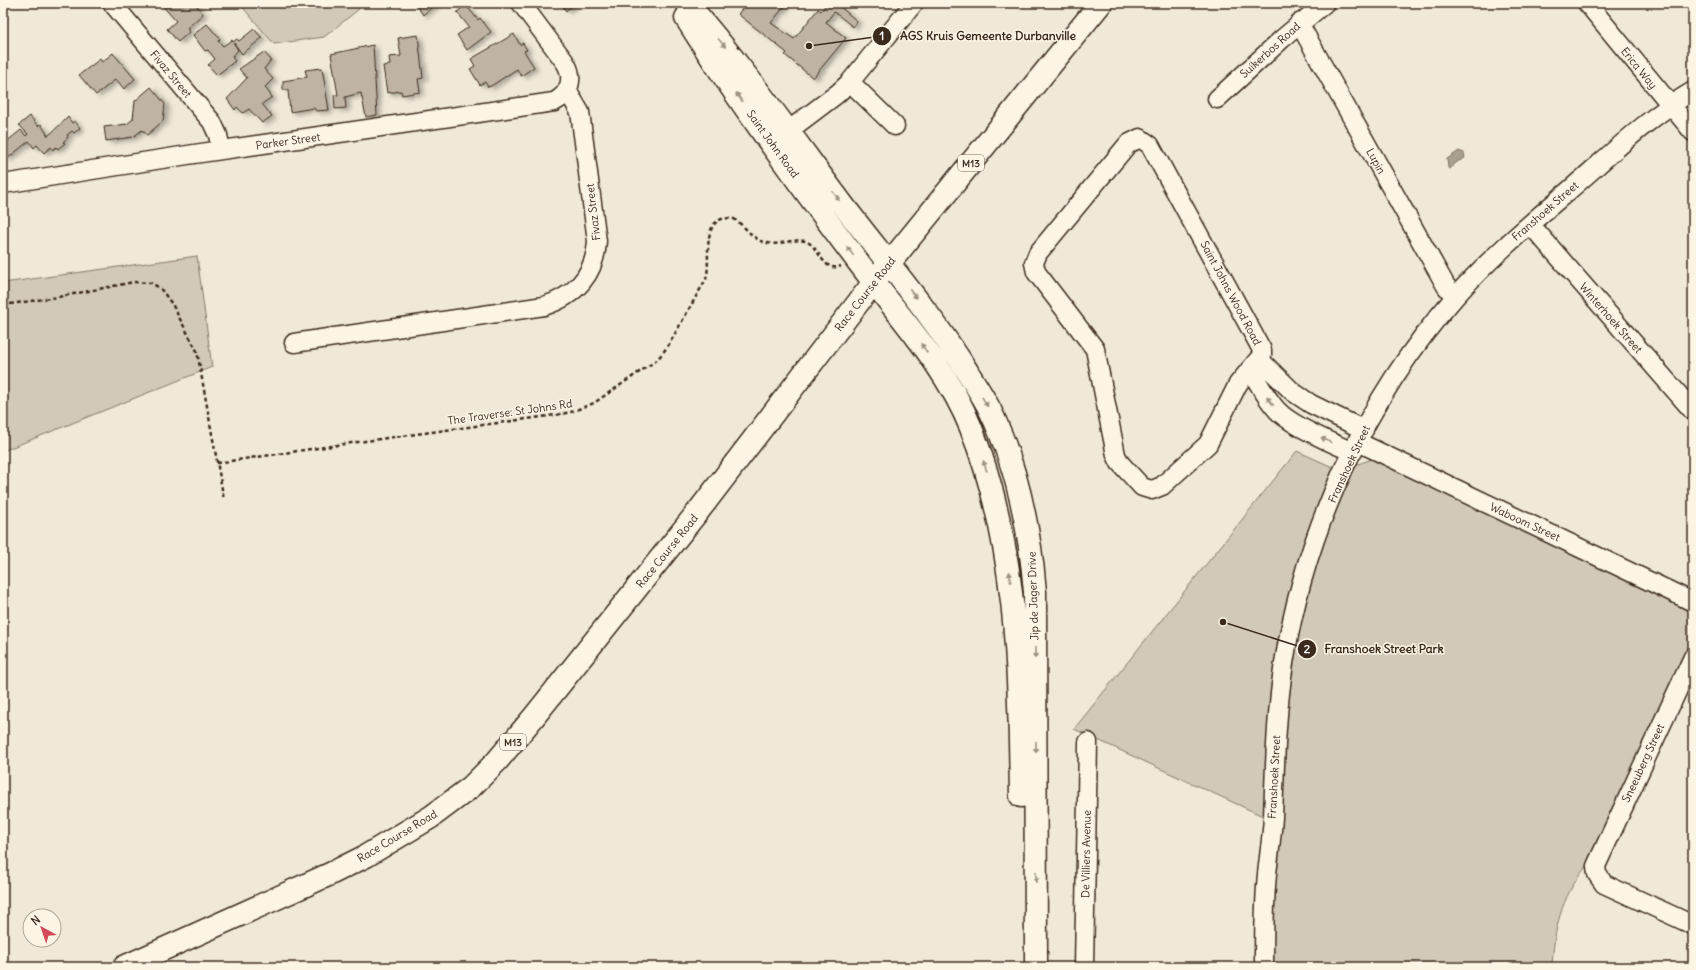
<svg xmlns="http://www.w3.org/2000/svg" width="1696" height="970" viewBox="0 0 1696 970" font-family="Delius,sans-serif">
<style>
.green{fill:#d2c9ba;stroke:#867a6c}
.water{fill:#aaa091;stroke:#7e7163}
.building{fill:#beb3a4;stroke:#3b2a1e;filter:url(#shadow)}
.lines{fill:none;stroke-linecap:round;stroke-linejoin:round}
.minor-casing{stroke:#3b2a1e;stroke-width:21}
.major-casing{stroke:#3b2a1e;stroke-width:25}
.path{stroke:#3b2a1e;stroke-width:2.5;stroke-dasharray:4 3;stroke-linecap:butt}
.minor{stroke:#fcf5e5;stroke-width:18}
.major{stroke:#fcf5e5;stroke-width:22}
.oneway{fill:#9c9082}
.labels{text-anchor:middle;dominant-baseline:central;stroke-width:3;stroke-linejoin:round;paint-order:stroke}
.shield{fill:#fcf5e5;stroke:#75675a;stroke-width:1}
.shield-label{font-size:10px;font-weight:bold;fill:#3b2a1e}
.street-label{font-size:11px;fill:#3b2a1e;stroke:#fcf5e5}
.leader{fill:none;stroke:#3b2a1e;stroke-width:1.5}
.callout-dot{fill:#3b2a1e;stroke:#fcf5e5;stroke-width:1.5}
.mark-label{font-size:12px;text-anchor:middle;font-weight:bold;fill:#fff}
.callout-label{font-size:12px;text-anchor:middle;font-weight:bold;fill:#3b2a1e;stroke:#fcf5e5;stroke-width:3;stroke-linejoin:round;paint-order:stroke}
</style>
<defs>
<filter id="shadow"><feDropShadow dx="4.5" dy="2.5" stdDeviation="2" flood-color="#0004"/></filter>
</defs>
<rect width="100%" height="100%" fill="#f0e9d9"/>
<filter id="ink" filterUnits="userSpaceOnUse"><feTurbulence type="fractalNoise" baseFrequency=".025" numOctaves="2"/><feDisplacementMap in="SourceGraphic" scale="8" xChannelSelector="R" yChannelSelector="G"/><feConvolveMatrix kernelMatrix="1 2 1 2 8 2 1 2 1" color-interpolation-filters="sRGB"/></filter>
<g filter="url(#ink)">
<path class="green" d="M239,3H354L359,9L324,37L274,44Z
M197,256L212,367L3,451V283Z
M1297,451L1337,469L1307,545L1267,818L1074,729Z
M1375,458L1693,612V642L1585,868C1561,898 1554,929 1552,967H1271C1272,907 1275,849 1279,789C1283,740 1287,691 1296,642C1307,581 1329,522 1355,465Z"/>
<path class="water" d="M1459,151L1464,153L1465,158L1457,162L1450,169L1448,168L1447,159Z"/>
<path class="building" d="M160,3H195L203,14L187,28L189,32L178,42L167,29L176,21Z
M415,3H437L423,15Z
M561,3H574V4L566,11Z
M747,3H787L771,23L794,39L818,9L821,11L825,6V3H838V5L857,21L853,27L834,12L826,22L846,38L813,78L785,55L787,53L738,14Z
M466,5L478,20L480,18L491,32L467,50L457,35L469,27L457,12Z
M207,24L220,39L218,41L223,46L232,40L238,50L232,57L235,61L217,75L208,65L215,59L208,50L205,51L193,35Z
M254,29L262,38L242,54L233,42L237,39L239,41Z
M514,34L520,45L523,43L527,50L524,51L534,67L521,76L517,69L491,86L488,87L485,82L480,85L470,69L475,66L471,59Z
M418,35L423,78L418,79L420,92L402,95L401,91L387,93L383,66L390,65L389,57L401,56L398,38Z
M373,45L377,115L366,117L361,93L345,97L346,108L335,109L334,95H338L331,54Z
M264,52L271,60L264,69L273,79L265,87L272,97L262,104L272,116L262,123L249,109L243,113L237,107L235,110L227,99L247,78L239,69Z
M113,53L135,79L124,89L116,79L96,95L79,75L100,59L102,62Z
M322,68L329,110L316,111L314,108L290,112L288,90H283V81L307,77L305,70Z
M151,87L165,104L163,121L147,135L142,130L133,137L106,141L104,127L127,124L133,119L135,101Z
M30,116L38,126L41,124L48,136L68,117L72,123L75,121L80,128L74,133L72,131L67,135L68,137L63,142L65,143L58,149L56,147L53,150L51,147L44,153L37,145L34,148L29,141L7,159L3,153V138L6,142L21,130L26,136L28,134L19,125Z"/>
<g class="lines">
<g class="minor-casing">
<path id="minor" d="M112,3L212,122L218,135L221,150
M1587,3L1693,132
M1299,23L1446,286L1455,297
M850,82L895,126
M1217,99L1282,39L1325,3
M788,131L837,94L850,82L914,3
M1140,138L1150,145L1262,350V355L1238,384L1208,444L1162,486L1152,490L1142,487L1120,463L1116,455L1095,349L1036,272L1034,263L1038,253L1128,144Z
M3,184L194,154L554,102C570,94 575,78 565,62L521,3
M1530,224L1693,411
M294,343L544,306C576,296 595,274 597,241L580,112L567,90
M1259,359L1293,392L1311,404L1364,430
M1250,369C1258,383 1266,398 1277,410C1290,425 1334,444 1353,452
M1358,442L1693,602
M1693,657L1596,866L1597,874L1604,884L1693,925
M1084,967L1088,742
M1264,967C1264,936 1264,905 1267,874C1269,855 1272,836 1273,817C1275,766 1276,714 1284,663C1305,530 1366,398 1455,297C1487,261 1524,229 1560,198C1603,162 1645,119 1693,91"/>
</g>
<g class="major-casing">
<path id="major" d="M687,3C743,67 792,137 843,205C885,260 930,312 967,371C974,383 983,396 990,410C1017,466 1030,530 1035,592L1036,967
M686,18C737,100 795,178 853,255C894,311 945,363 971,428C1018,546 1019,671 1021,796
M124,967L328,875L366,856L431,817L471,787L497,761L533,718L700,509L874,282L1101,3"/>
</g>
<path class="path" d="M3,305L58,297L134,282L151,283L160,288L172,304L197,351L224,500
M217,463L358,442L556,415L571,412L594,403L657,360L668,346L706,279C712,261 698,212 734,219C745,226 752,238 763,242C779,248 798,235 809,243C820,250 824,273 841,266"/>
<use href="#minor" class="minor"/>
<use href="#major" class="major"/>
</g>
<defs><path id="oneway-solid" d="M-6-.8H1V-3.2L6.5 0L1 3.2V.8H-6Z"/></defs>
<g class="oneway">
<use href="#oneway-solid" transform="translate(722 43) rotate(49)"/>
<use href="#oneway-solid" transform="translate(739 97) rotate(-125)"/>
<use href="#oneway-solid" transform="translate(836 196) rotate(53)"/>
<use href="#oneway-solid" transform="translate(850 251) rotate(-126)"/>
<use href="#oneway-solid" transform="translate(913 294) rotate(51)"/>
<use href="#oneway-solid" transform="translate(924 348) rotate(-125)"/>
<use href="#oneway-solid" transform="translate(1270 401) rotate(-128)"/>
<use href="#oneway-solid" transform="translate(985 402) rotate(59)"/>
<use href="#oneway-solid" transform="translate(1326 440) rotate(-154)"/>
<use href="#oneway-solid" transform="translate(985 466) rotate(-109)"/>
<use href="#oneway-solid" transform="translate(1010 577) rotate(-97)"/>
<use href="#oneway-solid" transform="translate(1035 653) rotate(90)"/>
<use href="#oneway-solid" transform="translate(1036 747) rotate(90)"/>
<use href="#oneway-solid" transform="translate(1036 877) rotate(90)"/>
</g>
</g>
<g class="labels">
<g class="shield">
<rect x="958" y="155" width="26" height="16" rx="3"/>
<rect x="500" y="734" width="26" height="16" rx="3"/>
</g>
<g class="shield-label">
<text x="971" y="163">M13</text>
<text x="513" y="742">M13</text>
</g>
<g class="street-label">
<text transform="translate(1270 50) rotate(-42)">Suikerbos Road</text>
<text transform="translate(1639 68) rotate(51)">Erica Way</text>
<text transform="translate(171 74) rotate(50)">Fivaz Street</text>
<text transform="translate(288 141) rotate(-8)">Parker Street</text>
<text transform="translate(773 144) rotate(54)">Saint John Road</text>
<text transform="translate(1376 161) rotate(61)">Lupin</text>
<text transform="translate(1545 211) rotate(-41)">Franshoek Street</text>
<text transform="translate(593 212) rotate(-97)">Fivaz Street</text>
<text transform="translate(1231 293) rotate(62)">Saint Johns Wood Road</text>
<text transform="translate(865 294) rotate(-52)">Race Course Road</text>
<text transform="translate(1611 318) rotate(49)">Winterhoek Street</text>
<text transform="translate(510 412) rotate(-8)">The Traverse: St Johns Rd</text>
<text transform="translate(1349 464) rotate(-65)">Franshoek Street</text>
<text transform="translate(1525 522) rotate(25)">Waboom Street</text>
<text transform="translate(667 551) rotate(-51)">Race Course Road</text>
<text transform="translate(1033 596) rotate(-92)">Jip de Jager Drive</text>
<text transform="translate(1643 763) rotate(-65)">Sneeuberg Street</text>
<text transform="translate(1274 777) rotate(-87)">Franshoek Street</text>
<text transform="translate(397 836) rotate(-31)">Race Course Road</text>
<text transform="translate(1086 854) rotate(-89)">De Villiers Avenue</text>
</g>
</g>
<path class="leader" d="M809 46L882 36M1223 622L1307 649"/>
<g class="callout-dot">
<circle cx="809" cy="46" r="4"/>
<circle cx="1223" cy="622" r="4"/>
<circle cx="882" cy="36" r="10"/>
<circle cx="1307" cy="649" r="10"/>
</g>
<g class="mark-label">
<text x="882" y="40">1</text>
<text x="1307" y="653">2</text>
</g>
<g class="callout-label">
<text x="988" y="40">AGS Kruis Gemeente Durbanville</text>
<text x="1384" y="653">Franshoek Street Park</text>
</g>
<rect width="1696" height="970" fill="none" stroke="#fcf5e5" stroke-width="16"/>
<rect x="8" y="8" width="1680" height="954" fill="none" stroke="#3b2a1e" stroke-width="1.5" filter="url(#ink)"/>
<g transform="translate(42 928) rotate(320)"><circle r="19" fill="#fcf5e5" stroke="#afa495"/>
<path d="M0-3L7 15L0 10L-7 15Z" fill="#d1495b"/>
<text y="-6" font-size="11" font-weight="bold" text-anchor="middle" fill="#3b2a1e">N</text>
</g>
</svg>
